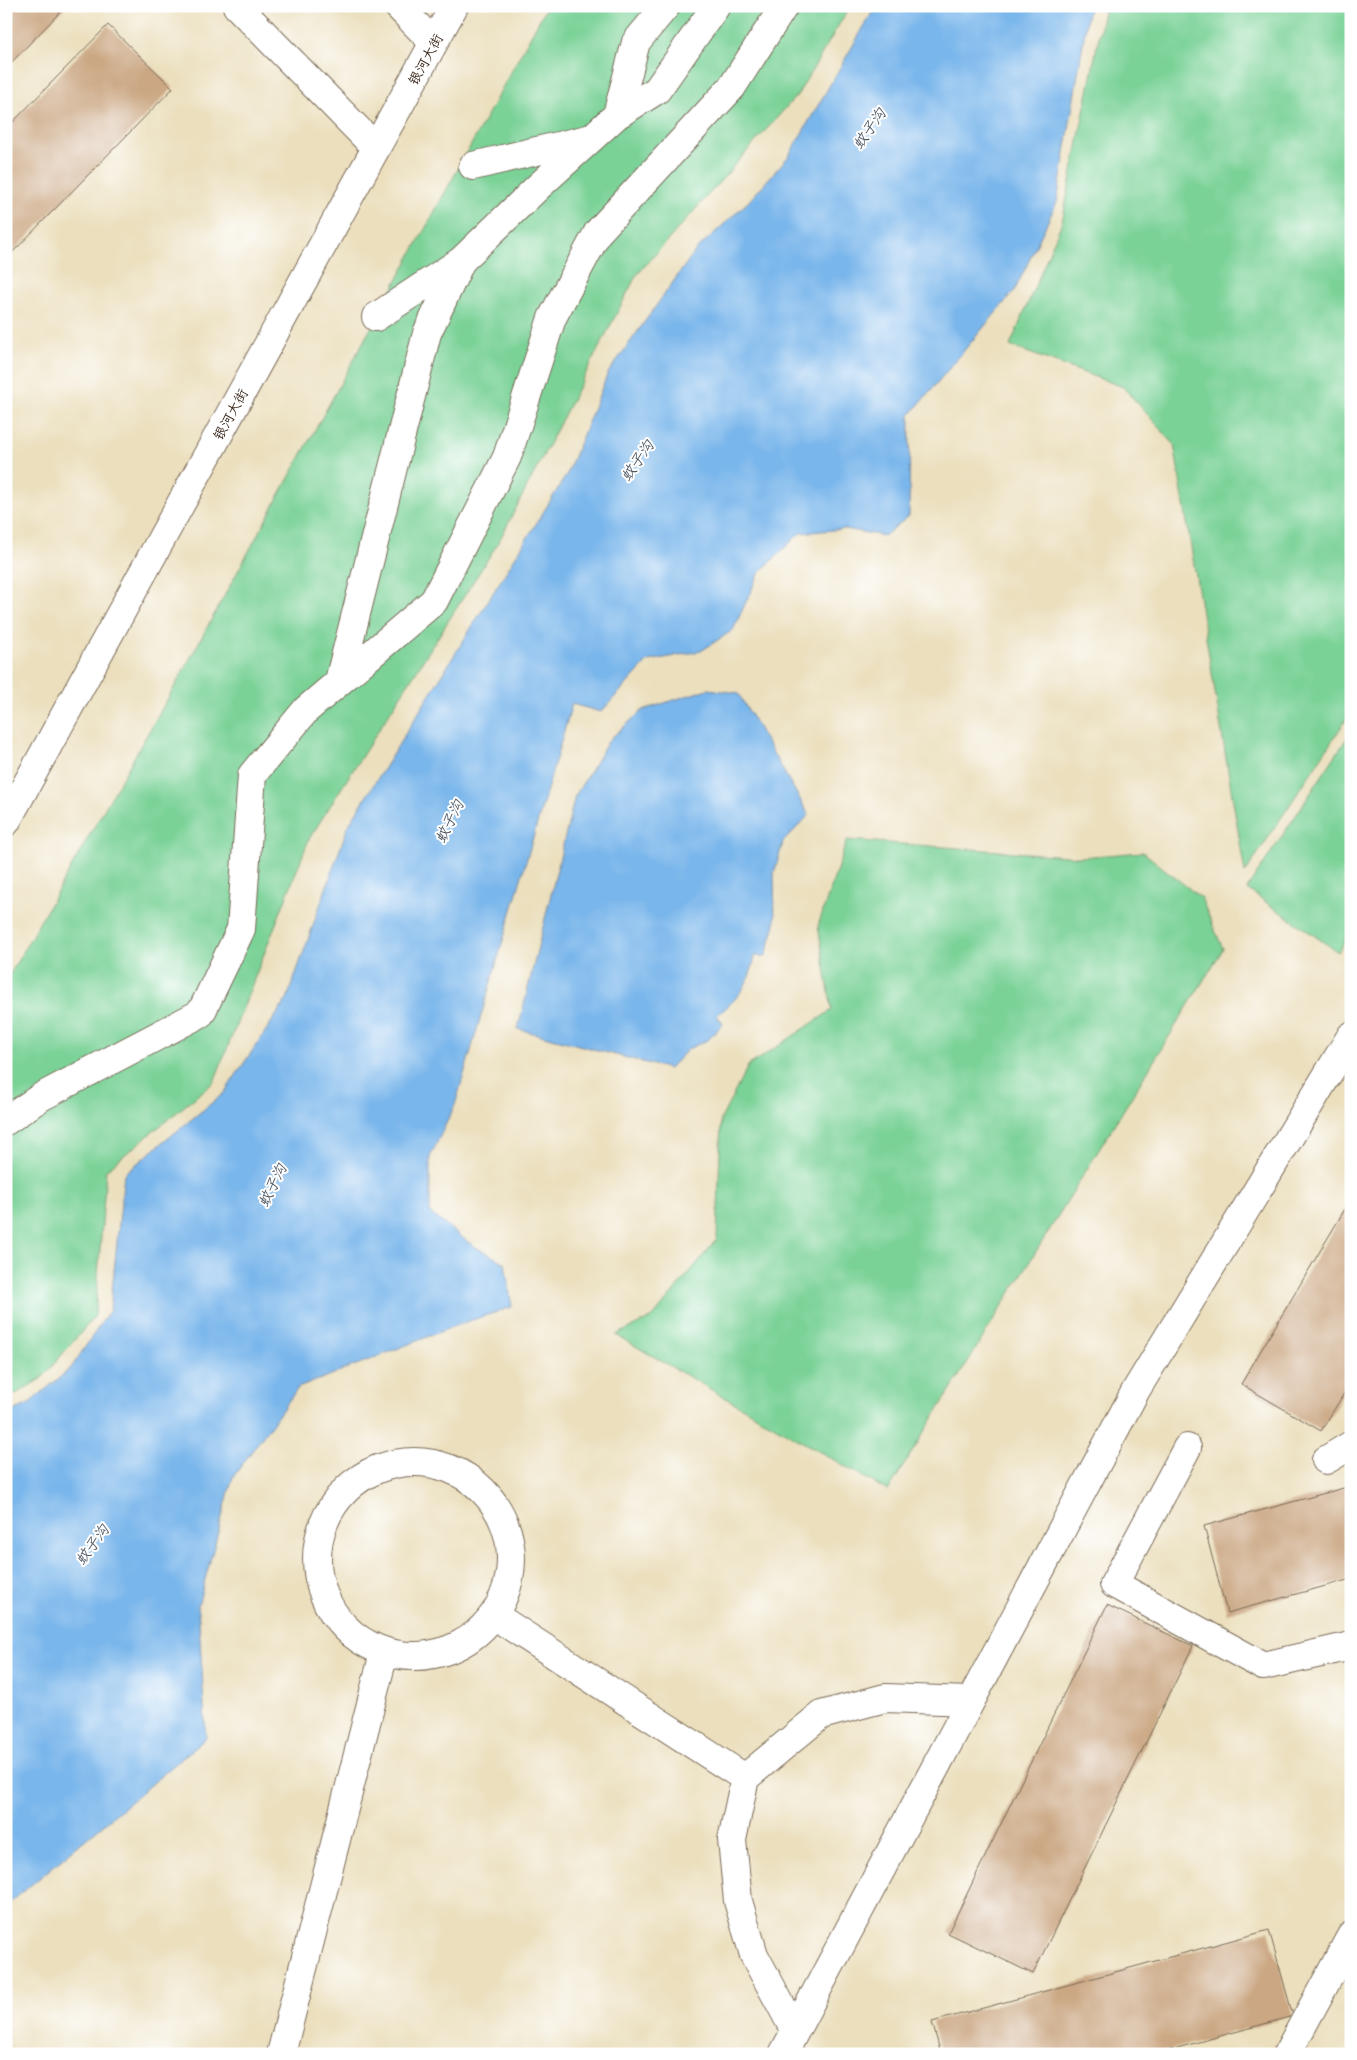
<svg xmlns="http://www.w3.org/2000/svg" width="1357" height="2060" viewBox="0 0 1357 2060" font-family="'Playpen Sans','LXGW WenKai TC',sans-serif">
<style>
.green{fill:#7ad297;stroke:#5a7e5a}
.water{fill:#79b6eb;stroke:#5a7084}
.building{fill:#cba783}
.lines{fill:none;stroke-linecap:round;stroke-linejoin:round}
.minor-casing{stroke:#796956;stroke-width:30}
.major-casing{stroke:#796956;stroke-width:30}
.minor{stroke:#fff;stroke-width:28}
.major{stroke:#fff;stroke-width:28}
.labels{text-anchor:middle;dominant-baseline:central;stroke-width:4;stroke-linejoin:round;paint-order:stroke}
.street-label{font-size:14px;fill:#3b2a1e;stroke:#fff}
.water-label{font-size:15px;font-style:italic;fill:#515b66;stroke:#fff}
</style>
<rect width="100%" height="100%" fill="#fff"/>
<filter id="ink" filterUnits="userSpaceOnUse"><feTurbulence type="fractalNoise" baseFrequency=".02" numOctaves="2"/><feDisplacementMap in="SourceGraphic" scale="10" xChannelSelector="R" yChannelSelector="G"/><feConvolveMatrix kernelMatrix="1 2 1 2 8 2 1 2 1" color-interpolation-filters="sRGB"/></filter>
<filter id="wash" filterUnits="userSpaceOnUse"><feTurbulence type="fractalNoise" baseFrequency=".0096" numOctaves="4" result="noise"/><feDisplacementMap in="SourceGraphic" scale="20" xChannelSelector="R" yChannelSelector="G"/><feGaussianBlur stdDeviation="1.12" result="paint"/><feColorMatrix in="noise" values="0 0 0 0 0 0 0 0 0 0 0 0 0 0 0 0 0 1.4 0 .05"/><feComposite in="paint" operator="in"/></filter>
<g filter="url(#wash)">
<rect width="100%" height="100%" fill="#ebdfbd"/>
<path class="green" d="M547,6H850L798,94L636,276L498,543L309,839L214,1082L106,1170L95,1316L42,1378L6,1400V981L180,677Z
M1105,6H1351V712L1245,873L1174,444L1123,387L1010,346L1062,222Z
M1351,732V932L1338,952L1247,889Z
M847,840L1081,857L1143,852L1201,898L1223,949L888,1491L616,1335L653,1317L717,1239L721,1119L748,1066L832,1010L818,926Z"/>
<path class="water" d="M876,6H1089L1057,202L1015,290L910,415L909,516L884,536L845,529L800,533L760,572L733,630L701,651L648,661L601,712L572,704L455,1105L430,1157V1213L472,1245L505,1263L512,1307L460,1324L298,1388L233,1477L198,1605L206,1738L6,1906V1414L27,1405L71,1368L110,1310L124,1174L224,1093L287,999L348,826L567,474L608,373L696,250L749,201L788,157Z
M708,689L738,693L809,815L783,842L774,874L775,924L766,956H755C750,982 739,999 717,1015L723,1024L709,1039L688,1049L669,1069L518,1029L575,796L609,740L643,710Z"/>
<g id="blocks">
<path class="building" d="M6,6H66L6,68Z
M108,25L173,88L6,259V129Z
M1351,1199V1382L1321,1431L1241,1384Z
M1351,1486V1579L1227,1613L1204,1526Z
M1107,1605L1193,1646L1033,1974L948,1933Z
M1269,1930L1293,2016L1155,2054H941L932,2022Z"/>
</g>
</g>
<g filter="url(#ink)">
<use href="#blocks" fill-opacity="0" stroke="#796956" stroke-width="1"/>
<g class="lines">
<g class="minor-casing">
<path id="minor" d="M237,6L376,148
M398,6L433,42
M617,115L636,42L666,6
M473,166L588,139
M376,317L461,261
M339,681L427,333L461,261L539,186L617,115L657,90L716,6
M6,1121L41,1097L201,1013L241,929L252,775L306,710L434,601L507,457L552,318L598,232L732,87L784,6
M1187,1448L1114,1584L1263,1666L1351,1646
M1326,1460L1351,1445
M317 1559a97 97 0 1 1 194 0a97 97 0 1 1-194 0Z
M495,1616L745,1778L821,1715L885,1698L970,1701
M745,1778L732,1840L738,1901L754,1955L795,2031
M281,2054L384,1653
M783,2054L1136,1390L1351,1036
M1287,2054L1351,1936"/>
</g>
<g class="major-casing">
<path id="major" d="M6,822L454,6"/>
</g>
<use href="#minor" class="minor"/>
<use href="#major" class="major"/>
</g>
</g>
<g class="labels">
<g class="street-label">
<text transform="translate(425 59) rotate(-61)">银河大街</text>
<text transform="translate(230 414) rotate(-61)">银河大街</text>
</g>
<g class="water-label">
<text transform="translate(868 128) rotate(-55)">蚊子沟</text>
<text transform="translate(636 460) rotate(-55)">蚊子沟</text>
<text transform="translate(448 821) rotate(-64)">蚊子沟</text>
<text transform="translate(271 1185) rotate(-64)">蚊子沟</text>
<text transform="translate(91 1544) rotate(-54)">蚊子沟</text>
</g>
</g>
<rect width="1357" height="2060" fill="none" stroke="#fff" stroke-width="25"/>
</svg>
